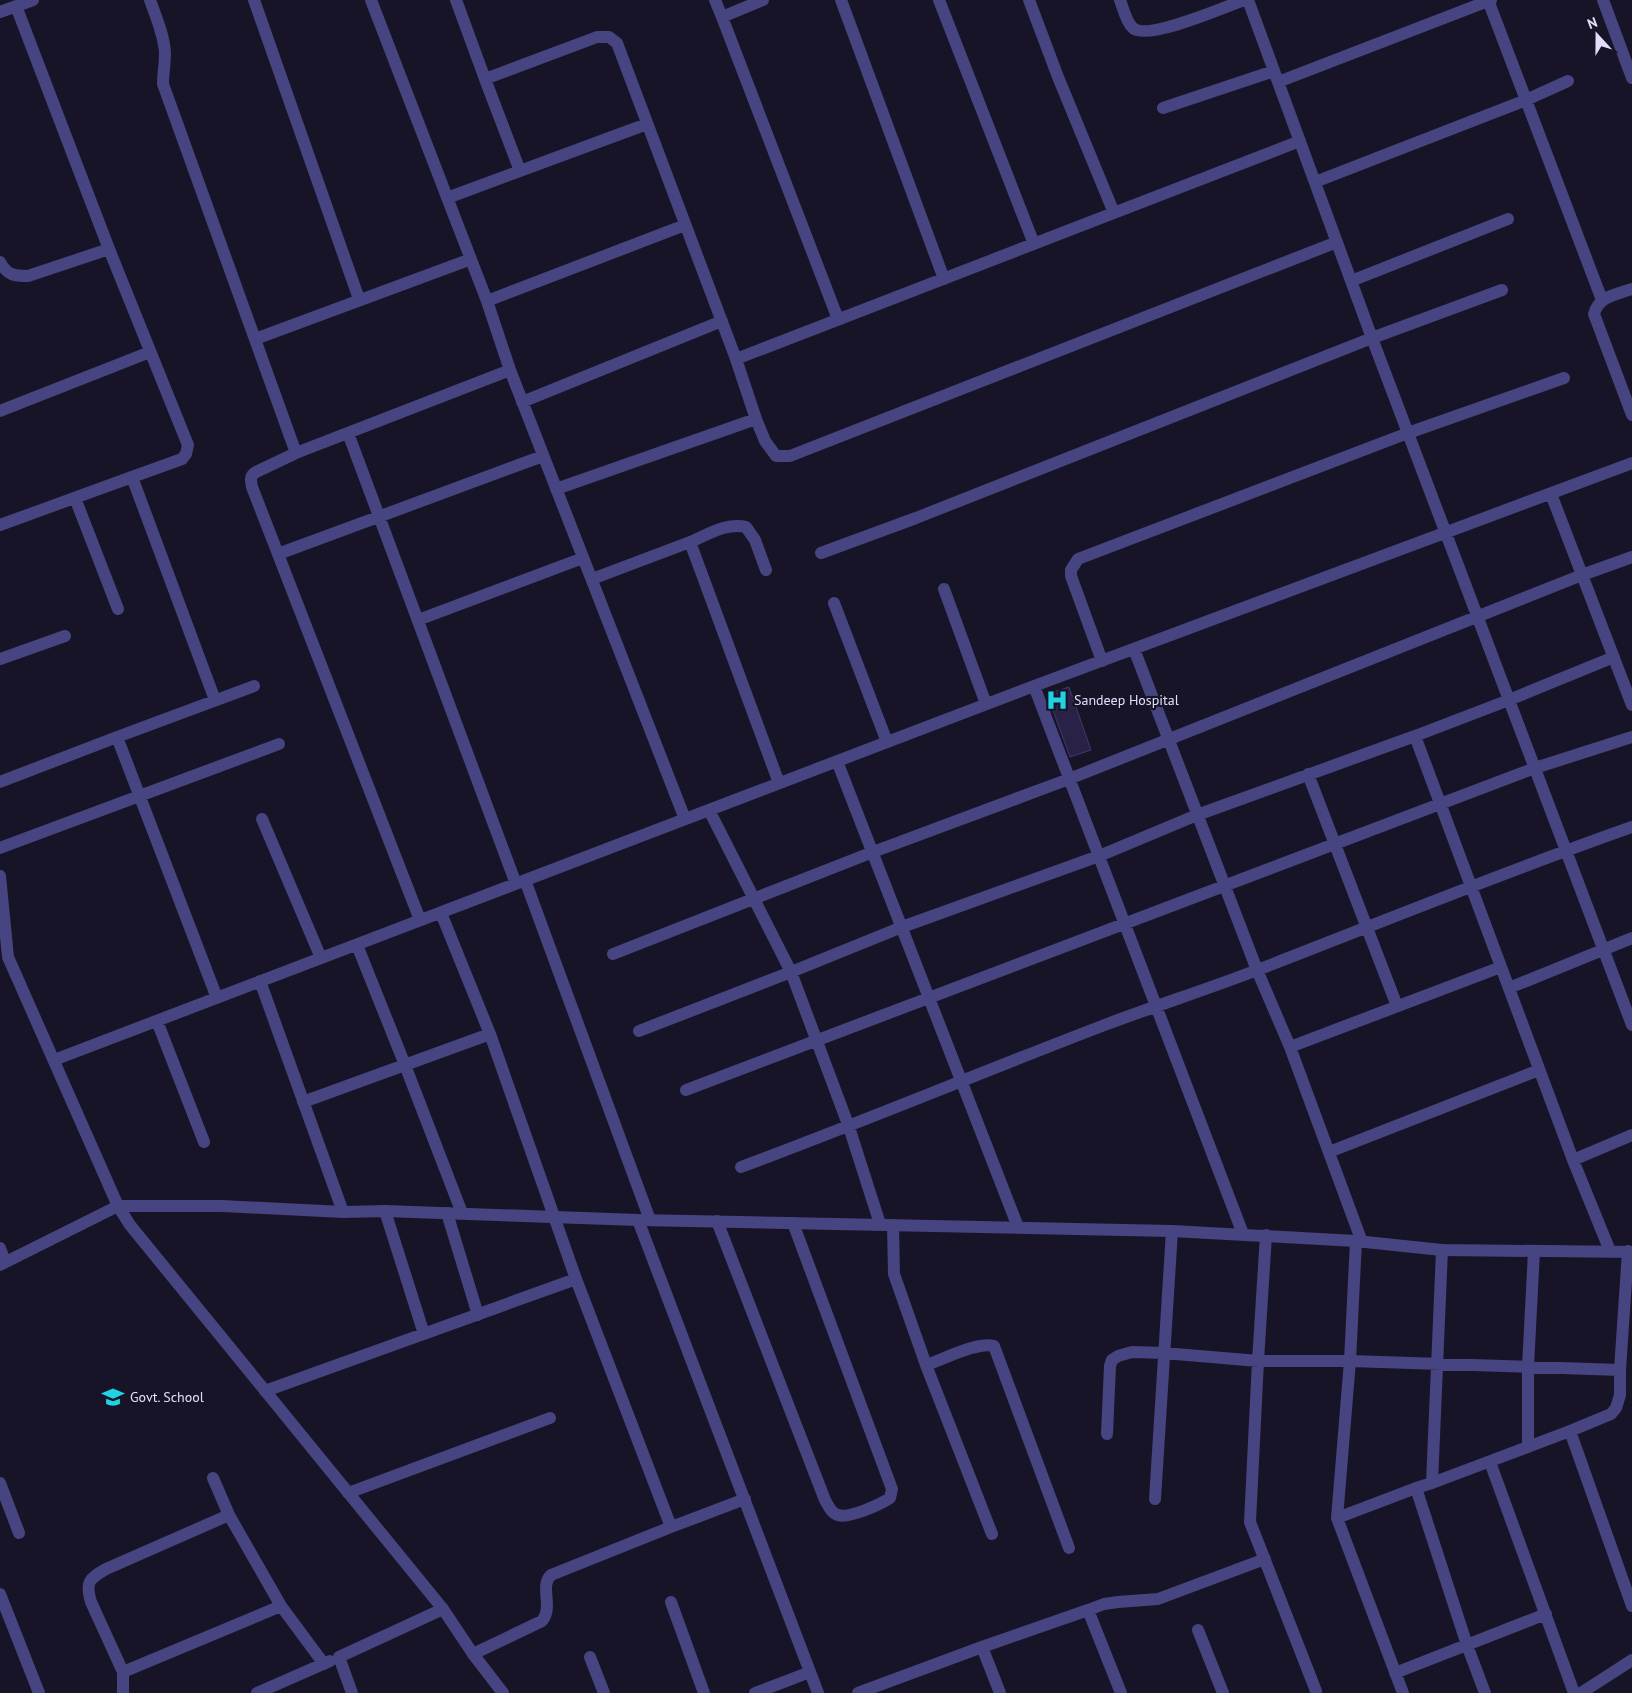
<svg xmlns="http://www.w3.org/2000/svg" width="1632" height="1693" viewBox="0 0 1632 1693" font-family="'PT Sans',sans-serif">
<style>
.building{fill:#292246;stroke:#42376f}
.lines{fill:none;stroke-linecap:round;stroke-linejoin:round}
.minor{stroke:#464481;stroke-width:12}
.tertiary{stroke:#464481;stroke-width:12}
.labels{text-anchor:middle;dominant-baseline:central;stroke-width:4.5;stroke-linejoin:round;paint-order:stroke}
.poi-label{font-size:14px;fill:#e1defb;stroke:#171427;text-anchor:start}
</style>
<rect width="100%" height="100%" fill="#171427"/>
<path class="building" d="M1069,687L1091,750L1070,757L1047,694Z"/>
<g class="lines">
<path class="minor" d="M150,0C156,17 164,35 165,53C165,64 163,74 163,84L296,453
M254,0L359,299
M371,0L487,301L510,370
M456,0L485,79L597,37H609L617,43L736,359L756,419L765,441L776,456H790L1337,242
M715,0L722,17
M763,0L722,17L838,319
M841,0L944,279
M939,0L1034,244
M1029,0L1058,77L1114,213
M1120,0C1123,8 1126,22 1133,28C1147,41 1225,7 1244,0
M1248,0L1372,338L1502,290
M1488,0L1602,300
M1603,0L1632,78
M16,6L109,249L188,445L186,454L182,459L132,477
M0,12L33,0
M485,79L520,171
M1278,82L1491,0
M1163,108L1274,71
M1315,182L1526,100L1568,81
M447,198L647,124
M0,262C7,275 14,276 28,276L109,249
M1351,281L1508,219
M1632,289C1615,295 1599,296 1594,314L1632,415
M487,301L685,225
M255,339L471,259
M736,359L1300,141
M522,402L722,321
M0,411L150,352
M348,433L516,884
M556,489L756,419
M1551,494L1632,705
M75,498L118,609
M0,525L132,477L215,700
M690,542C707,535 727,522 746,527L755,540L766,570
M821,553L916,518L1372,338L1632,1025
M278,554L543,456
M592,579L690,542L779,783
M944,589L986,704
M834,603L887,742
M418,620L583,558
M1134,649L1257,970L1290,1047L1362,1242
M0,659L65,636
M1102,661L1071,576V570L1078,559L1408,433L1564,378
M1034,686L1243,1234
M117,737L254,686
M837,761L1018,1227
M1308,774L1397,1006
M0,782L117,737L217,998
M709,810L791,972L849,1127L880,1224
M262,819L321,958
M0,848L279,744
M525,880L650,1220
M441,913L490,1034
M420,920L252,487C251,481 249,476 256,472L296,453L510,370L685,819
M357,945L405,1065L462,1213
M613,954L873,852L1069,779L1582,575L1632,557
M260,981L343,1212
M1509,988L1632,938
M157,1021L204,1142
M639,1031L791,972L902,927L1099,856L1197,815L1415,736
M1290,1047L1501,967
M54,1060L1034,686L1632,463
M686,1090L1535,768L1632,737
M303,1102L490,1034L576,1279L671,1527L745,1499
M1329,1152L1539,1070
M1573,1160L1415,736L1509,700L1614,657
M741,1167C862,1122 982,1072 1102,1026C1155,1006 1208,989 1260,969C1384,921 1507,871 1632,827
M385,1211L424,1334
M447,1213L478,1315
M638,1220L818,1693
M717,1221L825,1500C828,1505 831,1513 838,1515C849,1519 881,1504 890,1498L892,1489L793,1223
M893,1225L894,1274L926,1365C942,1360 978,1341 994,1346L1069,1548
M1266,1235L1258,1361L1250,1522L1316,1691
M1356,1241L1350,1361L1337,1518L1416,1488L1432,1483L1442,1250
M0,1248L5,1262
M1610,1251L1573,1160L1632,1135
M0,1265L118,1206
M926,1365L992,1534
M265,1391L576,1279
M1570,1431L1632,1606
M1107,1434L1110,1366L1112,1360L1118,1356L1132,1352L1164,1353L1258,1361H1350L1620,1370
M1528,1447V1367L1534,1251
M1490,1462L1574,1693
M0,1483L19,1533
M1432,1483L1570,1431L1611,1414L1616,1408L1620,1395V1370L1628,1251
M1416,1488L1467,1645L1485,1693
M348,1493L550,1418
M1155,1499L1172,1231
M229,1515L281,1606L324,1664
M1337,1518L1403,1693
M0,1594L39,1693
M671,1602L704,1693
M1198,1630L1223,1693
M473,1654L542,1621C554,1607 539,1586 551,1575L671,1527
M590,1657L604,1693
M123,1672L281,1606
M1395,1673L1546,1614
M123,1693V1672L91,1602C85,1582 89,1579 106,1569L229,1515L213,1478
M257,1693L330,1661
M352,1693L339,1657L443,1609
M755,1693L810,1672
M858,1693L982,1647
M1000,1693L982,1647L1088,1610
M1121,1693L1088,1610L1104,1604L1118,1602L1158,1599L1265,1559
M1581,1693L1632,1660"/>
<path class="tertiary" d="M0,876L8,957L118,1206L130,1225L443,1609L473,1654L503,1693
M118,1206H222L343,1212L385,1211L638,1220L1172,1231L1356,1241L1442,1250L1632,1252"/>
</g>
<defs>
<g id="hospital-bare" transform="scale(1.725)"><path d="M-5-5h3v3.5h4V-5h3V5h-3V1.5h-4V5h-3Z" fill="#21d1e4" stroke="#171427" stroke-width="2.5" paint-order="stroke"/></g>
<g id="school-bare" transform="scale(1.725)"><path d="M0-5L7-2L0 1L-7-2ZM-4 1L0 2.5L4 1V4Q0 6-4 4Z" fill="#21d1e4" stroke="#171427" stroke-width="2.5" paint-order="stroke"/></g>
</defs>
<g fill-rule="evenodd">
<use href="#hospital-bare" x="1057" y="700"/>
<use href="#school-bare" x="113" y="1397"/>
</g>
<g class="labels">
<g class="poi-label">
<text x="1074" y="700">Sandeep Hospital</text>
<text x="130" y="1397">Govt. School</text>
</g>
</g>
<g transform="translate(1597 35) rotate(339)" stroke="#171427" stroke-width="4" paint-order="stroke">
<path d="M0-4L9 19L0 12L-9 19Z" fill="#e1defb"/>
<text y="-8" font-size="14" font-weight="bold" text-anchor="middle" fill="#e1defb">N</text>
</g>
</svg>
